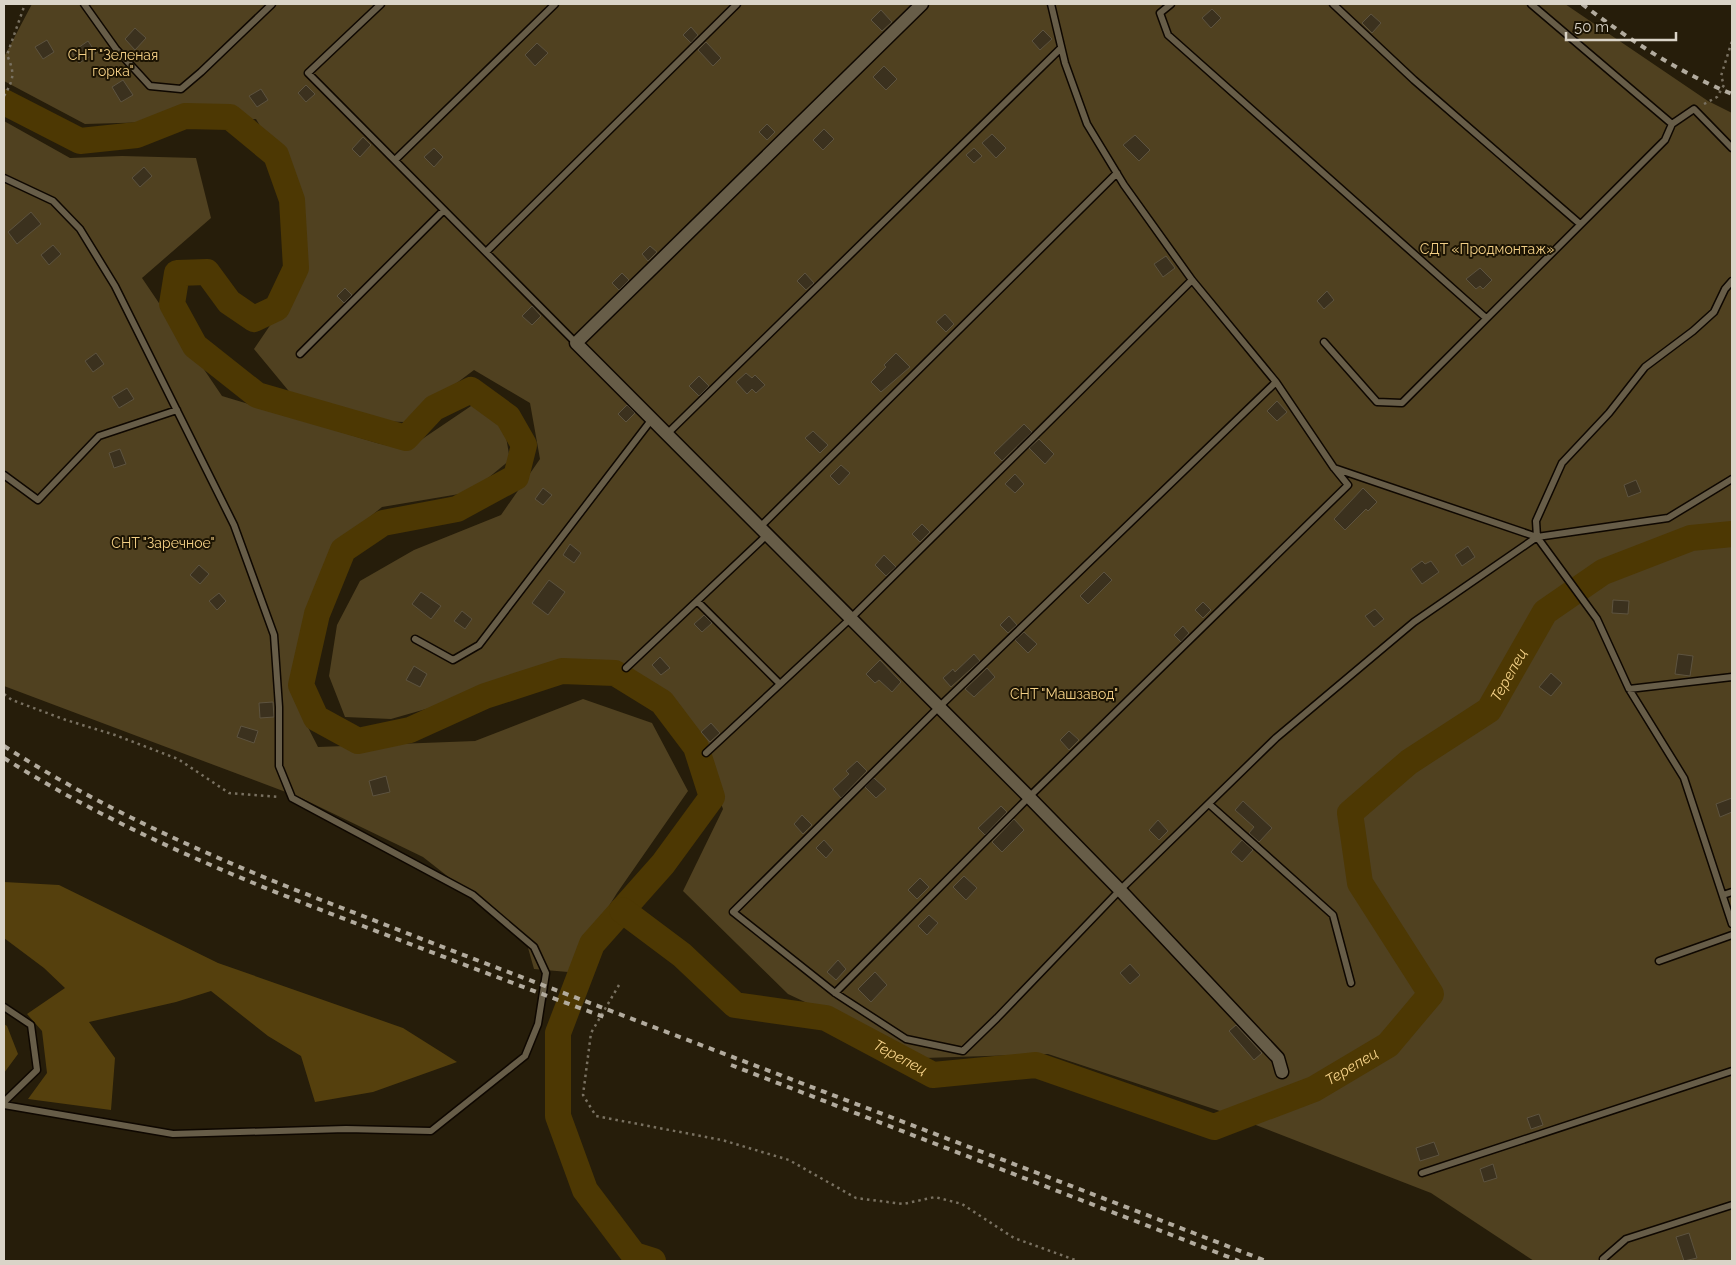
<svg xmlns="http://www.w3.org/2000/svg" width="1736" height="1265" viewBox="0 0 1736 1265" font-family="Raleway,sans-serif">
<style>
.green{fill:#504120}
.forest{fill:#55400d}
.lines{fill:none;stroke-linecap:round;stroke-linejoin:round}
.river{stroke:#4d3803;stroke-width:26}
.building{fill:#3b311e;stroke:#5d533f}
.lane-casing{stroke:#0e0700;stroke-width:9}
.street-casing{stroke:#0e0700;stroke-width:15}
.path{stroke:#797161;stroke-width:2.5;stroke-dasharray:2.5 4;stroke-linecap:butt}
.lane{stroke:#675d48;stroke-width:6}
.street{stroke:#675d48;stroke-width:12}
.rail{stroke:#b2ab9e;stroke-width:4;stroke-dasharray:6 6;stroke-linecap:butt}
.labels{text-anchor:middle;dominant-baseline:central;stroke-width:4;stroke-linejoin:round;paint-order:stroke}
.park-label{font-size:14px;fill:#f4d086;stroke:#1c1403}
.water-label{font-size:15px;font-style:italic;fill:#f6d288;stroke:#1c1403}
</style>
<rect width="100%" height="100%" fill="#261d0a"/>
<path class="green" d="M32,4H1565L1708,101L1732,113V680L1676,686L1732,681V1261H1534L1431,1193L1217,1110L1048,1054L924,1058L788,994L683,891L723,809L702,750L671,696L633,673L559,664L475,695L391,719L345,717L329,676L337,625L360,581L414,550L501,515L540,459L530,403L474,370L405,422L372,421L297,401L254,349L305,274L295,186L256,119L85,124L4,81V57Z
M4,121L70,158L122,156L196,158L211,218L142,278L222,396L377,443L406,450L474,404L504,425L510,460L471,492L382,507L337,544L305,615L294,700L318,747L475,741L583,699L652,723L688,791L617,893L568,972L534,969L525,937L423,857L299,797L4,686Z"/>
<path class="forest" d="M4,882L59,885L218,963L403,1028L457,1062L373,1092L315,1102L301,1056L268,1036L211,991L176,1002L89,1022L115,1058L111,1110L28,1099L47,1073L42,1031L27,1014L65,988L44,968L4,938Z
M4,1024L7,1026L18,1054L4,1073Z"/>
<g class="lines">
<g class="river">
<path d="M4,102L80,141L137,135L185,116L230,117L276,155L292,200L296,268L277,308L254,319L229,302L207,272L177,273L172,304L195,346L257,395L406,438L434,408L471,390L508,417L524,445L516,477L457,509L383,523L343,550L317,614L301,685L316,718L358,741L410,730L485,696L562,671L615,673L662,702L696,747L712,797L663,864L592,944L558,1033V1116L585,1190L634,1255L653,1261"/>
<path id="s1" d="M622,910L682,955L735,1005L826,1018L933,1075L1036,1065L1214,1127L1314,1089L1388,1045L1431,994L1360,883L1350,813L1409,762L1489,710L1545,612L1603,572L1691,538L1732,534"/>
</g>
</g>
<path class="building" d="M1212,9L1221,18L1211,28L1202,18Z
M881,10L892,22L882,31L871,20Z
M1371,14L1381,23L1372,33L1362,23Z
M691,27L698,35L691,43L683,35Z
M135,28L146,38L135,50L125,39Z
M1043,30L1052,39L1040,50L1032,41Z
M47,40L54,52L43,59L35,47Z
M88,41L96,53L79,63L72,52Z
M706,42L721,58L713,66L698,50Z
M537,43L548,53L535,66L525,55Z
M884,66L897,79L886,90L873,77Z
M123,80L133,95L121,102L112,87Z
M306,85L315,94L306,102L298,93Z
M261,89L268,100L257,107L249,96Z
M767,124L775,132L767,140L759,132Z
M824,129L834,139L823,150L813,140Z
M992,134L1006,148L996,158L982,143Z
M1135,135L1150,150L1139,161L1123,145Z
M363,137L371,145L360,157L352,149Z
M434,148L443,157L434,167L424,157Z
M974,148L982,156L974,163L966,155Z
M144,167L152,176L140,187L132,178Z
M31,212L41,224L17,244L8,232Z
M53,245L61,254L49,265L41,255Z
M650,246L657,252L648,261L642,254Z
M1166,256L1175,268L1163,277L1154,264Z
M1480,268L1492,280L1483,289L1480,286L1476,289L1466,279Z
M622,273L629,280L619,290L612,283Z
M805,273L814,283L806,290L797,281Z
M345,288L352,295L344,303L337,296Z
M1327,291L1334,300L1324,309L1317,301Z
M532,306L541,316L532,325L522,316Z
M945,314L954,324L946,332L936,322Z
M96,353L104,364L93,372L85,361Z
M896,353L910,367L881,392L871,382L886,367L884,365Z
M746,373L752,378L755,375L765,385L756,393L752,389L747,394L736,382Z
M699,376L709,386L699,396L689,386Z
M127,388L134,399L119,408L112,397Z
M1277,401L1287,412L1277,421L1267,411Z
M627,405L635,413L626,422L618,414Z
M1024,424L1032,432L1002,461L994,453Z
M813,431L828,445L820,453L805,438Z
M1039,439L1054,454L1045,464L1029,448Z
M120,449L126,464L114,468L109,453Z
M841,465L850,473L839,485L830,476Z
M1015,474L1024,484L1015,493L1005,484Z
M1636,480L1641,492L1628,497L1624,485Z
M543,488L552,495L543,505L535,499Z
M1363,488L1377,502L1368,511L1366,509L1345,530L1334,519Z
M922,524L930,532L920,542L912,534Z
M570,544L581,553L574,563L563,555Z
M1468,546L1475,557L1462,566L1455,555Z
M884,555L896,567L886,576L875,565Z
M1422,561L1425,564L1431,561L1439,572L1422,584L1411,569Z
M199,565L209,574L200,584L190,575Z
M1104,572L1112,580L1088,604L1080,596Z
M549,580L565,592L548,615L532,603Z
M421,592L441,606L431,619L412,604Z
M219,593L226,601L217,610L209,601Z
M1613,600L1629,601L1628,614L1612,613Z
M1203,602L1211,610L1203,618L1195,610Z
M1375,609L1384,619L1374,627L1365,616Z
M462,611L472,619L465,629L454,621Z
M704,615L712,623L702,632L694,624Z
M1009,616L1017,625L1008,633L1000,625Z
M1183,626L1189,633L1181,642L1174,635Z
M1024,632L1037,644L1028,653L1015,640Z
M974,654L980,661L951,687L943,678L953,669L955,672Z
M1678,654L1693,656L1690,676L1675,674Z
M660,657L670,668L661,675L652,665Z
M880,660L901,682L892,692L879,680L875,683L866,674Z
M414,666L427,674L420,687L406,680Z
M987,668L995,677L974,697L965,689Z
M1551,673L1562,683L1551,696L1539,687Z
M273,702L274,717L260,718L259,703Z
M711,723L720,733L710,742L701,732Z
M241,726L258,731L254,743L237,737Z
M1069,731L1079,740L1069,750L1060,740Z
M857,761L867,771L841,798L833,789L849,774L846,771Z
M386,776L390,792L373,796L369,781Z
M874,778L886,789L876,798L865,787Z
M1732,798V812L1720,817L1716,804Z
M1243,801L1272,828L1259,842L1249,833L1254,827L1235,810Z
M1001,806L1007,812L985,835L978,828Z
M802,815L812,825L803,834L794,824Z
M1014,819L1024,830L1002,852L992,842Z
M1158,820L1168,831L1159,840L1149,830Z
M824,840L833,850L826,858L816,848Z
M1242,840L1253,850L1242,862L1231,852Z
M964,876L977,888L966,900L953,887Z
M920,878L929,887L917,899L908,890Z
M929,915L938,923L927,935L918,926Z
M838,960L846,969L836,980L827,972Z
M1130,964L1140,975L1130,984L1120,973Z
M875,972L887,985L871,1002L858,989Z
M1236,1025L1262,1053L1254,1060L1229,1031Z
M1539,1114L1543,1125L1531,1129L1527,1118Z
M1434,1142L1439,1155L1420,1161L1416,1148Z
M1493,1164L1497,1178L1484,1182L1480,1169Z
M1689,1233L1697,1258L1684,1261L1676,1237Z"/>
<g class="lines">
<g class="lane-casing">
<path id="lane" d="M84,4L116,49L150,86L181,89L201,72L272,4
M381,4L308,73L576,343
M1051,4L1065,63L1087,124L1124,185L1192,280L1276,382L1334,468L1537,537L1597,619L1629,689L1684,778L1732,924
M1171,4L1160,13L1168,35L1486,318
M1333,4L1414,80L1580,224
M1672,124L1694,109L1732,148
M395,160L555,4
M4,178L53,201L80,229L115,286L234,525L274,635L279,707V766L292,798L473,895L534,947L546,973L538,1024L525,1056L431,1131L346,1129L173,1134L4,1105
M486,252L737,4
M1324,342L1377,402L1402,403L1665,140L1672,124L1531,4
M300,354L444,210
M1276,382L939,707L733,912L835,993L906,1039L963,1051L997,1018L1120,890L1276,738L1414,622L1537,537L1668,518L1732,479
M667,434L1061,48
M4,475L38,500L99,436L177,410
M760,527L1117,173
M1537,537L1536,521L1562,463L1609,413L1645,367L1693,331L1714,312L1725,289L1732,281
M697,601L780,684
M415,639L453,660L479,645L652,419
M626,668L767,535
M1629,689L1732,677
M706,753L850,619L1192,280
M1209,804L1333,915L1351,983
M1723,895L1732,892
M1659,961L1732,935
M835,993L1029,797L1348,485L1335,469
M4,1007L31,1025L37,1070L4,1102
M1422,1173L1732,1071
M1603,1259L1626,1239L1732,1205"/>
</g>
<g class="street-casing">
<path id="street" d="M922,4L576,343L1029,797L1120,890L1278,1058L1282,1072"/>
</g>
<path class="path" d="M4,96C14,79 15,73 7,55L25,4
M1704,104L1717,97L1724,85L1721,76L1732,41
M4,694L12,700L66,720L115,735L178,759L229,793L280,797
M619,985L591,1033L583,1095L596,1116L722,1140L789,1160L856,1198L903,1204L935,1197L962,1204L1014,1238L1078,1261"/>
<use href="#lane" class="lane"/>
<use href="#street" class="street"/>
<path class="rail" d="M1582,4C1630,40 1676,71 1732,94
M4,746C116,818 239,869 363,916C429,942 495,967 561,992C796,1081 1031,1170 1266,1261
M4,758C116,829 239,879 363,926C444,957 525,988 607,1018
M731,1065L1239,1261"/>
</g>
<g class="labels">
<g class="park-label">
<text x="113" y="55">СНТ "Зеленая<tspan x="113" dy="16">горка"</tspan></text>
<text x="1487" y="249">СДТ «Продмонтаж»</text>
<text x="163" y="543">СНТ "Заречное"</text>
<text x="1064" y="694">СНТ "Машзавод"</text>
</g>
<g class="water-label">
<text stroke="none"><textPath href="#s1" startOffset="1329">Терепец</textPath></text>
<text stroke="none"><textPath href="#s1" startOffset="324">Терепец</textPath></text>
<text stroke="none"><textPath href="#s1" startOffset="804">Терепец</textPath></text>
</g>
</g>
<rect width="1736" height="1265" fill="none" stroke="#dad4c8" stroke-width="10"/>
<path d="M1566 32v8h110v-8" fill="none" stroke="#dad4c8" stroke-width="2.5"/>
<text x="1574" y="32" font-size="15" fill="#dad4c8" stroke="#1c1403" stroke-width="4" paint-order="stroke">50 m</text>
</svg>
